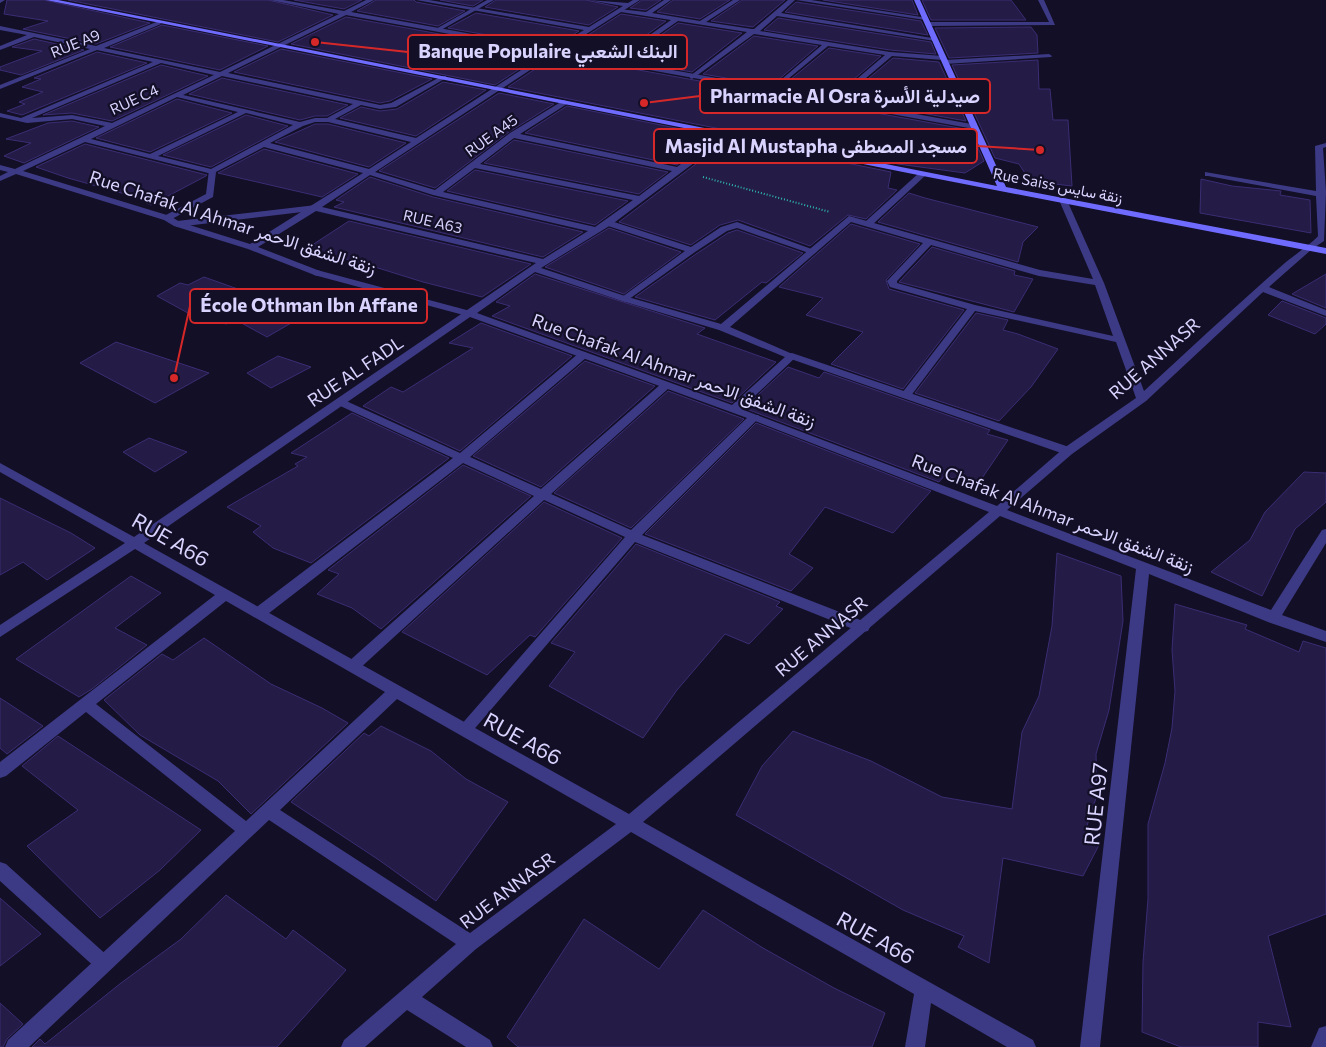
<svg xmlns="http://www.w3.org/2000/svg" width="1326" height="1047" viewBox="0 0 1326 1047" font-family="Commissioner,Vazirmatn,sans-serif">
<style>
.building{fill:#241b47;stroke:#3b2d73}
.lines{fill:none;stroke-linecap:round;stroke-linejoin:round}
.path{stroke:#2fb8b0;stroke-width:2;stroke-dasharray:1 2;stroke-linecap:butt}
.lane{fill:#3d3a85;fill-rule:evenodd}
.street{fill:#3d3a85;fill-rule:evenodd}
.secondary{fill:#6f6bff;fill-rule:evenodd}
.labels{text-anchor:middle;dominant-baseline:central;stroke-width:4.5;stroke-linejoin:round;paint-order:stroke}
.far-street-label{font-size:15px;fill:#d9d4ff;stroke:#130f26}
.street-label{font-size:18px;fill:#d9d4ff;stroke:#130f26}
.near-street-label{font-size:21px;fill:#d9d4ff;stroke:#130f26}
.leader{fill:none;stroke:#d62828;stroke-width:2}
.callout-dot{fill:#d62828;stroke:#130f26;stroke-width:2}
.callout{fill:#130f26;stroke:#d62828;stroke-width:2}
.callout-label{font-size:19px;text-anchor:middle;font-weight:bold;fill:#d9d4ff}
</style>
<rect width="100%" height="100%" fill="#130f26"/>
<path class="building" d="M7,0H44L150,23L96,44L23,29L48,21L4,14Z
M68,0H268L333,15L278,42Z
M294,0H362L344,9Z
M376,0H414L416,2L465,11L438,26L357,11Z
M440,0H483L473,6Z
M496,0H586L618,7L589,25L485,7Z
M642,0H661L646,10L630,8Z
M673,0H730L700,19L657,12Z
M742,0H785L753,27L711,21Z
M823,0H912L918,15Z
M922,0H1011L1026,20H931Z
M796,2L921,21L928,35L785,12Z
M476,13L579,31L554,47L448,28Z
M621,14L666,21L614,58L566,49Z
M346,17L544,53L495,85L291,44Z
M778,18L931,42L936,54L890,50L764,30Z
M678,23L742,33L692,72L625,60Z
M162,25L268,46L220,70L110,47Z
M1031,27L1037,35L1038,53L949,58L935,28Z
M754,36L818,46L771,86L703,74Z
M34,39L84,50L21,75L0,70V67L42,51L12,47Z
M829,48L881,56L833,97L780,88Z
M281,49L432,79L390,101L380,103L234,72Z
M97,52L147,63L22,115L7,111L25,104L19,102L43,92L22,87L41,79L34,78Z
M556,55L970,130L984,161L965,173L898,164L508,87Z
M893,58L939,62L966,121L844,99Z
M1038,60L1039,89H1050L1053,120H1068L1072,186L1030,181L1019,164L995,158L952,65Z
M161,65L208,76L112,121L72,113L43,115Z
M222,78L348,105L327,116H315L300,120L189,94Z
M443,82L486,90L416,136L340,118L361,107L380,111L397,109Z
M499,93L554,104L509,132L435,188L379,171Z
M177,99L232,113L150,152L96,138Z
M567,106L715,136L677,165L525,133Z
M246,115L288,126L211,167L163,155Z
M72,121L99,127L24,163L4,156L31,143L6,139L48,123Z
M315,124H328L406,143L369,167L275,142Z
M729,139L891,172L888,188L897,190L866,219L848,215L810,246L738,220L720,225L691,245L619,222Z
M514,140L668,172L639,194L484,163Z
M85,144L207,175L206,176L151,205L132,196L68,178L36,167Z
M264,149L358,174L322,197L218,173Z
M475,170L628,201L595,225L447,191Z
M370,177L433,197L583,232L543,257L334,207L344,202L336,200Z
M1201,179L1232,186L1281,191L1280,195L1310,200L1311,233L1200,213Z
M909,193L925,198L1038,227L1023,242L1018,262L878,222Z
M349,221L531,264L482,297L423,282L362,263L306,249Z
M851,224L920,244L886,280L889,289L964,310L903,389L831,364L863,332L806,315L823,298L779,287Z
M609,228L681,252L624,294L545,267Z
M737,230L803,253L766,283L762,282L715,320L635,297L696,254L728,233Z
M932,247L1015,271L1014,275L1033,279L1014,312L899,282Z
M535,274L705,328L697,334L776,362L732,403L492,316L510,306L496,302Z
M1326,274V308L1292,294Z
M204,277L252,294L256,293L305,315L267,337L236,320L226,324L205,313L197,318L157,296L180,283L188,285Z
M1282,301L1326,318V324L1315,334L1268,315Z
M976,313L1008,320L1003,330L1018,334L1058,349L1031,387L999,421L915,393Z
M481,323L572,356L460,451L363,406L391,387L403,392L473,348L449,343Z
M116,342L209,373L155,403L80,363Z
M278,356L311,367L271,388L247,373Z
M585,361L655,386L541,487L473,456Z
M788,367L819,378L824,372L990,430L987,434L1008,440L976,487L945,475L939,482L744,408Z
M668,391L744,419L631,528L554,493Z
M352,413L449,458L311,563L273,548L253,532L261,526L227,507L298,466L295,464L307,457L291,453Z
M756,423L931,491L893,533L825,507L789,554L813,568L791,591L645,534Z
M149,438L187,452L155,472L123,452Z
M463,465L531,496L381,629L352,608L317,594L339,574L328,570Z
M1304,472L1326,473V502L1295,529L1262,596L1211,572L1250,540L1265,512Z
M0,498L71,533L95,548L47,580L23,562L0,575Z
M544,502L622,538L535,637L530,635L487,675L402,632Z
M636,544L780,602L776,606L783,609L749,644L725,634L677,690L643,738L549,686L575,652L551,643Z
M1057,553L1121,576L1123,621L1109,710L1096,754L1097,795L1083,838L1099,845L1083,876L1003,858L989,963L958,947L964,936L903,910L736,815L762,766L793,731L871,761L942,797L1012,809L1022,732L1039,696L1052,626Z
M131,576L161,593L115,628L147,645L92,689L79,697L16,659Z
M1175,604L1247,625L1245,629L1299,652L1303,641L1326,648V914L1268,936L1291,1027L1258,1022V1047H1181L1142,1032L1143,962L1148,899V824L1165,763L1172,728L1175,691L1172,650Z
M204,638L271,684L322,708L348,723L251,814L218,781L140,735L104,700L162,654L173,660Z
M0,698L43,726L7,754L0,748Z
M381,726L431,751L466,779L508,802L436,901L379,860L291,802L364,733L369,736Z
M58,736L201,830L160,870L100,918L27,846L78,810L22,766Z
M226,895L286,939L293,930L346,970L277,1047H32L40,1039L45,1044L121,983L181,939Z
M0,898L41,934L0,966Z
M703,910L763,948L834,988L885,1013L872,1047H518L507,1037L584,919L659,969Z
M0,1003L23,1024L7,1039L3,1047H0Z"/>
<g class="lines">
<path class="path" d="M703,177L830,212"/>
<path class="lane" d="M487,0H494L439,31L434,30Z
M664,0H671L652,13L700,21L733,0H740L706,22L752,29H754L788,0H795L781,13L938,39L935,41L777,16L760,31L890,52L943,56L946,58L943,60L892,56L834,105L830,103L831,101L885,55L828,46L771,93L767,91L769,90L822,45L754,34L692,79L690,78V76L747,32L678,21L617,63H613V61L671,20L621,12L619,9L646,12Z
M796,0H811L928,18L925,20Z
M209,170L216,172L213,197L170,220H164V216L206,194Z
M920,172L927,174L872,225H866V221Z
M316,205L319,206V210L177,227L173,224L177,221Z
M608,220L691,247L721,227L737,222L817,251L815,253H809L737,228L727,231L695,252L625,302L620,299L622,297L685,251L605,225L604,223Z
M317,270L474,312L476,314L471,317L314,275L312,273Z
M583,352L587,353L588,355L587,357L470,457L541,489L661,384H669L670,386L669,388L551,494L631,530L750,415H758L760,417L642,535L868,623L870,627L868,631L863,632L858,631L635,542L470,734L465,736L460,734L457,730L460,726L625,537L544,500L358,670L353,672L348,670L346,666L348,662L534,496L463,463L264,617H254L252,613L254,609L453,458L336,404L335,402L336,400H344L460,453L579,353Z
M792,353L1072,448L1074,451L1068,455L1064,454L788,358L787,356L788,354Z
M0,862L6,864L110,958L113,964L110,970L104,973L98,970L0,881Z"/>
<path class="street" d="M0,0H5L0,3Z
M270,0H283L344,11L366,0H374L351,12L554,49L584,30L416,0H429L589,27L623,6L588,0L628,3L633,0H640L561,50L977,125V129H974L556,53L375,172L435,190L510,133L564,100L568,102L567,104L520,134L677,167L724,132H730V136L611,225L541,268L628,297L721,324L849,216L1040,270L1093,279L1059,200L1066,198L1104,283L1144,391C1191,348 1238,304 1286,262C1291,258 1316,240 1318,236L1316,196L1208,176H1205V172L1316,191L1315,146L1326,143V147L1323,148L1326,192L1324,241L1312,249L1269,287L1326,310V316L1263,292L1146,401L1072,454L1007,510L1271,610L1322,530L1326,529V543L1282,615L1326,631V642L1268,622L1149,574L1100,1047H1080L1136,569L1000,516L643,822L1033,1040L1036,1047H1007L931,1003L925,1047H905L914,994L631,832L476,949L422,997L490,1040L493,1047H466L407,1010L365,1047H341L344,1040L456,944L269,820L29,1047H5L8,1040L235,831L86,712L6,776L0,778V762L215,595L135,549L0,637V625L125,543L0,472V463L134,537L536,263L316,211L258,247L320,271L322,273L317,276L248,249L174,226L164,220L16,174L0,181V176L8,172L0,170V165L15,169L105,126L72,119L27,123L0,117V113L21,118L153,62L97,50L0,89V85L90,49L34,37L0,50V46L27,35L0,30V26L96,46L159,21L161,24L104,48L220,72L339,14ZM346,15L549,52L416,138L335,119L361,105L380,109L396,107L446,78V76H442L391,103L380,105L228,73ZM161,63L214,75L112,123L72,115L32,118ZM222,76L353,104L327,118H315L300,122L183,95ZM177,97L238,112L150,154L91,139ZM246,113L293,125L211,169L158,156ZM315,122H328L411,142L369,169L270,143L303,126ZM514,138L672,171L639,196L480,164ZM85,142L212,174L264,147L363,173L250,244L180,222L170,216L23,171ZM475,168L633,200L595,227L443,192ZM370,175L433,195L588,231L543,259L322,207ZM851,222L923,243L889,279L887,281L890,287L967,309L902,393L901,395L902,397H910L975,311L1116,342L1136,398L1064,448L997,506L741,409L797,356L730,327ZM931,245L1039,276L1095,285L1113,336L975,305L897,283V281ZM535,272L622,301L719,330L785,357L732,405L477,313ZM470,317L750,419L989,512L629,814L144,543ZM226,601L385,692L246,821L96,704ZM397,699L616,824L470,933L280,810Z
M1038,0H1044L1055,25L928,26L925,24L928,22H1049Z
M1049,54L1052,56L1051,57L945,64L942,62L945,60Z
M1326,1026V1047H1311L1319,1028Z"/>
<path class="secondary" d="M46,0H58L997,186L914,0H920L1006,187L1326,248V254L923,176Z"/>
</g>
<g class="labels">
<g class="far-street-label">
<text transform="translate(75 43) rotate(-22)">RUE A9</text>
<text transform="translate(134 99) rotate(-25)">RUE C4</text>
<text transform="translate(491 135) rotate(-36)">RUE A45</text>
<text transform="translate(1058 185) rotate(11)">Rue Saiss زنقة سايس</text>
<text transform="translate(433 221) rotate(13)">RUE A63</text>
</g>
<g class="street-label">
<text transform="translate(233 222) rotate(18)">Rue Chafak Al Ahmar زنقة الشفق الاحمر</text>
<text transform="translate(1154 358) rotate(-41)">RUE ANNASR</text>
<text transform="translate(674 370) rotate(20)">Rue Chafak Al Ahmar زنقة الشفق الاحمر</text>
<text transform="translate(355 371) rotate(-34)">RUE AL FADL</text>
<text transform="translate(1053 513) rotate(21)">Rue Chafak Al Ahmar زنقة الشفق الاحمر</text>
<text transform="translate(821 636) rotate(-40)">RUE ANNASR</text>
<text transform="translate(507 890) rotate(-37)">RUE ANNASR</text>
</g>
<g class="near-street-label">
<text transform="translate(171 539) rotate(30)">RUE A66</text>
<text transform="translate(523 738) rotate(29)">RUE A66</text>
<text transform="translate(1095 804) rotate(-84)">RUE A97</text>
<text transform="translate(876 937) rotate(29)">RUE A66</text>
</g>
</g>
<path class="leader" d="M315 42L408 52M644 103L700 96M1040 150L977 146M174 378L190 306"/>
<g class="callout-dot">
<circle cx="315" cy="42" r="5"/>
<circle cx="644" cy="103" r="5"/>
<circle cx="1040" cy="150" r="5"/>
<circle cx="174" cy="378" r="5"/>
</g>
<g class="callout">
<rect x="408" y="35" width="279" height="34" rx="5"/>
<rect x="700" y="79" width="290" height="34" rx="5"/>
<rect x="654" y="129" width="323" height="34" rx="5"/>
<rect x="190" y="289" width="237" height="34" rx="5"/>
</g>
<g class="callout-label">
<text x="548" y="58">Banque Populaire البنك الشعبي</text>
<text x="845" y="103">Pharmacie Al Osra صيدلية الأسرة</text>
<text x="816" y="153">Masjid Al Mustapha مسجد المصطفى</text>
<text x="309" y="312">École Othman Ibn Affane</text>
</g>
</svg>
